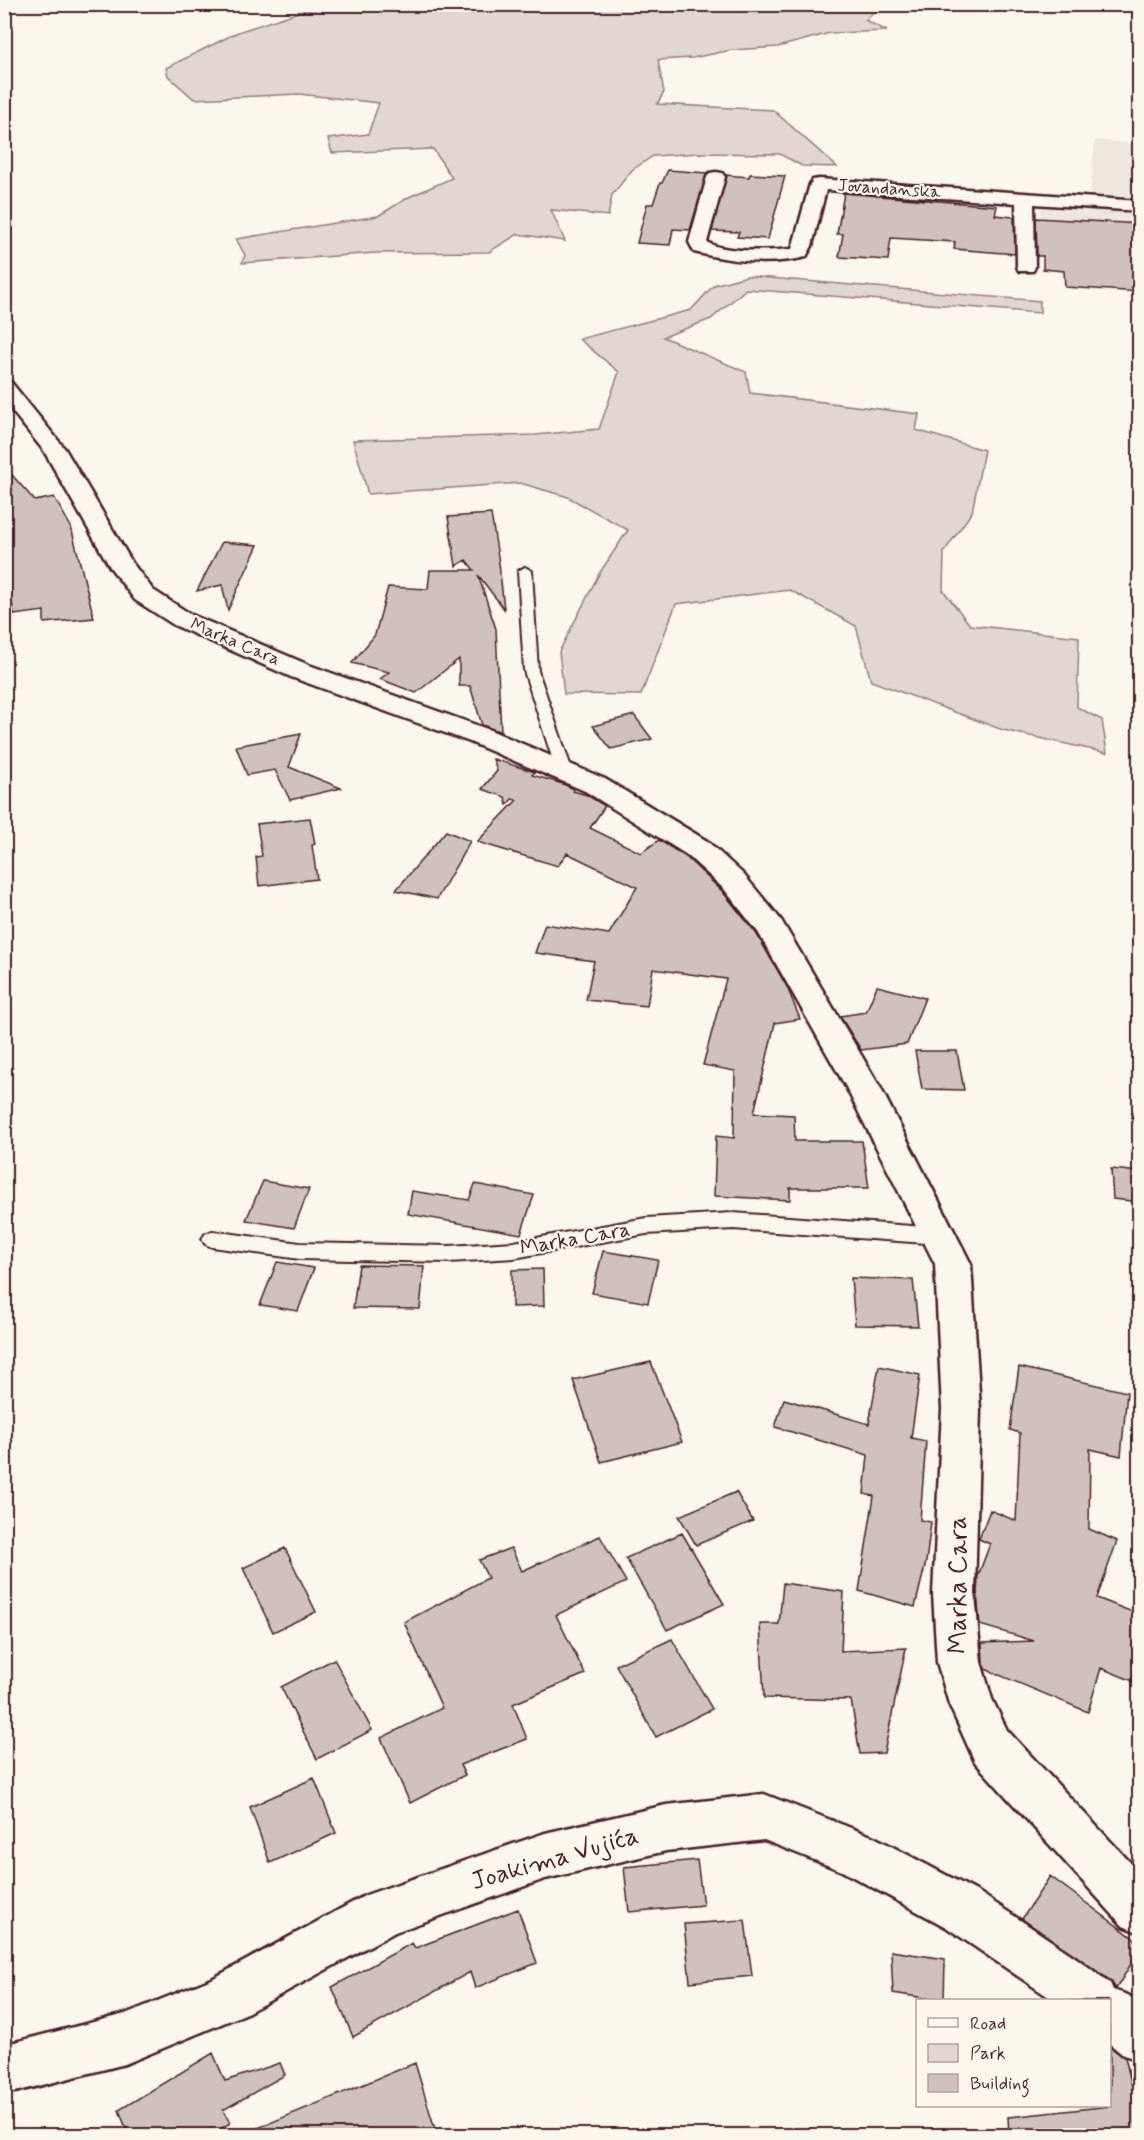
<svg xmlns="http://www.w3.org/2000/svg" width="1144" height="2140" viewBox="0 0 1144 2140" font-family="Mynerve,sans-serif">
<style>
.built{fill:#eee7de}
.green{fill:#e2d7d0;stroke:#967b7e;stroke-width:1.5}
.building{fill:#cfc2bc;stroke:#4a1f2b;stroke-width:1.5}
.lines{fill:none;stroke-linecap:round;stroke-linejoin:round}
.lane-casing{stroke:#4a1f2b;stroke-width:4}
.street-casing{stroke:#4a1f2b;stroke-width:5}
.lane{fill:#fbf7ec;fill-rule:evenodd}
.street{fill:#fbf7ec;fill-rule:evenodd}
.labels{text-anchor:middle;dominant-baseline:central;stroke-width:4.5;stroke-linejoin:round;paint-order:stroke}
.far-street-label{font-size:18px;fill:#4a1f2b;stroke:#fbf7ec}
.street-label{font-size:21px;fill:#4a1f2b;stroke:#fbf7ec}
.near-street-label{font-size:26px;fill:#4a1f2b;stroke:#fbf7ec}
</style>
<rect width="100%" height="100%" fill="#fbf7ec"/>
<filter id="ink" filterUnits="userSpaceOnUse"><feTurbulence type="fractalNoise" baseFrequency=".0167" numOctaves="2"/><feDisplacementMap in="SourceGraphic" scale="12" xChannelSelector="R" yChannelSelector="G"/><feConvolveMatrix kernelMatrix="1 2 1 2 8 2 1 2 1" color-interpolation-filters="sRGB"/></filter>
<g filter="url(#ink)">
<path class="built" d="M1049,5H1139V14Z
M1095,140L1139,144V200L1090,197Z
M1041,203L1139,210V260L1039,253Z"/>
<path class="green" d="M389,4H971V5L877,10L865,20L887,31L830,33L778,47L732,50L692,58L658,60L664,92L657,104L773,110L837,167L802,166L780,154L700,153L653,156L632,170L612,195L608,216L551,210L565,241L518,234L489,252L376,253L242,263L245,255L236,239L378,216L409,197L452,178L433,149L332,153L328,139L368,134L379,103L299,94L194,99L168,76L166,68L238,32L305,10Z
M747,276L1040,301V313L746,289L711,319L663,337L746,372L750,393L919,414L916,430L984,450L972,512L944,552L943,590L970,625L1079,637L1077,707L1102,720L1107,753L1003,730L871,681L856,626L790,590L676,604L641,695L564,694L559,652L599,574L628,530L568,497L520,483L368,494L353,440L535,435L599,429L619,372L579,339L691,310L714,285Z"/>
<path class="building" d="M668,170L707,173L690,230L673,229L670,245L637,243L647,204H653L660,183H662Z
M750,174L785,176L768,239L737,237L739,232L712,231L726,175L749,177Z
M844,193L997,206L995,215L1014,217L1015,254L954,249L955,242L891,238L888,260L839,257L843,234H837Z
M1036,218L1140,224V292L1065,287L1064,271L1043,269V256H1037Z
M4,466L35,501L54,497L71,527L94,618L44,623V611L14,615L4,557Z
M491,514L499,563L504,609L478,575L496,629L501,732L482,725L470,686H459V659L416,693L380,679L389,672L352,663L375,635L388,587L428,589L430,570H474L466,560L456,566L448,517Z
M222,542L258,545L228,610L222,585L197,591Z
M634,715L652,739L611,749L593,726Z
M301,734L289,767L341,788L290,800L275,770L247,775L236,746Z
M493,759L532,771L535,772L532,775L563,784L574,789L573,791L587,795L605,806L590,828L641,853L659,840L686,857L722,891L756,933L787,987L800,1019L775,1023L754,1113L794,1115L795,1141H862L869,1188H790V1200L714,1196L716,1136L734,1138L735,1071L703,1065L726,979L653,969L647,1006L586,1000L594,961L535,953L545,924L609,934L637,887L567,853L558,866L477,842L517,800L512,799L507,805L505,797L482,789L497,771Z
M310,818L315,844L312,845L317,879L259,886L256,857L262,856L257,824Z
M446,831L470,841L437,899L396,890Z
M877,986L925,998L907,1044L861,1050L840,1016L866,1012Z
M915,1051H957L964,1090L922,1089Z
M1111,1169L1140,1172V1202L1113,1199Z
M263,1181L309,1189L294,1228L246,1220Z
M475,1184L534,1195L521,1234L408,1214L412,1191L469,1200Z
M603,1251L658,1260L648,1303L592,1293Z
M277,1262L314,1268L298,1311L260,1305Z
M359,1265L424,1266L420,1309L353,1308Z
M543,1269L544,1306L512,1307V1270Z
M851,1278L913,1280L918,1326L855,1325Z
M651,1362L682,1442L601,1462L573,1380Z
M879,1366L920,1375L911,1438L926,1441L920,1520L931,1522L926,1562L915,1607L859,1591L874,1496L864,1494L868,1455L775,1427L784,1399L869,1424Z
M1019,1367L1127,1392L1121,1456L1090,1449L1089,1529L1117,1541L1097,1598L1140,1615V1684L1101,1668L1088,1712L985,1669L983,1662L982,1643L1034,1641L980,1625L977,1594L978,1576L990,1544L979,1539L990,1510L1016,1521L1020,1433L1010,1430Z
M736,1492L753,1521L696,1545L679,1516Z
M682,1533L724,1604L667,1630L626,1558Z
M600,1536L626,1582L556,1615L585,1674L513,1704L527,1739L460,1765L465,1775L410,1803L381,1738L442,1708L404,1622L488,1578L479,1560L511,1548L522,1571Z
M285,1548L316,1612L273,1632L243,1568Z
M783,1583L844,1592L841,1651L906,1648L884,1753L860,1754L851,1700L764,1698L760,1624H779Z
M672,1639L712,1709L656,1737L616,1665Z
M334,1659L372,1730L317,1759L281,1687Z
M314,1778L336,1833L270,1863L250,1807Z
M697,1860L703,1905L629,1912L624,1867Z
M1050,1876L1140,1943V1949L1116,1989L1111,1981L1022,1919Z
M518,1909L537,1963L475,1988L470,1972L353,2037L332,1987L412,1943L415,1948Z
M745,1920L752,1976L690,1982L684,1924Z
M891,1951L945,1959L944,2001L893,1993Z
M1110,2047L1125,2057L1136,2103H1140V2136H1009L1008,2117L1110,2106Z
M213,2053L225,2081L280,2063L285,2075L223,2110L230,2123L210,2136H129L119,2110Z
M415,2063L437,2136H241V2135Z"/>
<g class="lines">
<g class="lane-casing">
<path id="lane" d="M525,567L532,571L538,671L573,773L565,778L557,773L524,671L518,571Z
M733,1213L939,1228L946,1231L949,1236L946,1241L939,1244L733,1229L646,1234L514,1258L449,1262L300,1259L212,1247L205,1244L202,1239L205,1234L212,1231L300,1243L449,1246L514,1242L646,1218Z"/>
</g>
<g class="street-casing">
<path id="street" d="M716,172L722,173L725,177L707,242C722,253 773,251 792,249L810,184L813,180L819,179L1140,201V211L1034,204L1035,267L1033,271H1019L1017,267L1016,203L826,190L812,246L806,257C769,266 730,261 694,252L689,242L707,177L710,173Z
M4,380L11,382L65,449L133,564L153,590L192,615L309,665L490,730L605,779L707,841L744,875L781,920L880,1087L971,1264L980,1409L975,1594L981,1662L992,1699L1007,1730L1140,1873V1933L1123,1926L975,1762L949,1704L937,1662L933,1594L942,1409L935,1264L846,1087L758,932L724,889L687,855L585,791L470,742L291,677L174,625L135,600L110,567L44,451L4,401Z
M764,1794L874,1837L980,1893L1075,1957L1110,1983L1113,1990L1128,1995L1140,2005V2061L1122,2054L1110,2044V2000H1053L946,1927L842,1871L764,1840L666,1851L545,1879L395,1932L245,2014L125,2064L15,2092L4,2091V2041L15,2042L125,2014L212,1979L366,1895L545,1833L666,1805Z"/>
</g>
<use href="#lane" class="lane"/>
<use href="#street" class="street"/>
</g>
</g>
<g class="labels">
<g class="far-street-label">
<text transform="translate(889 189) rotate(4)">Jovandanska</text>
<text transform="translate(235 642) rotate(23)">Marka Cara</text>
</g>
<g class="street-label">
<text transform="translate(575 1239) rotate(-10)">Marka Cara</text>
</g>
<g class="near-street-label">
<text transform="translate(959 1585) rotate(-90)">Marka Cara</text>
<text transform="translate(555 1859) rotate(-16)">Joakima Vujića</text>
</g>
</g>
<rect width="1144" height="2140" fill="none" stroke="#fbf7ec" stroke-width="24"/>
<rect x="12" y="12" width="1120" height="2116" fill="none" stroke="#4a1f2b" stroke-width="2" filter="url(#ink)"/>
<rect x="916" y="1999" width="195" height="108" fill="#fbf7ec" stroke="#b4a19f" stroke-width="1.5"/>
<rect x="928" y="2018" width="30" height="9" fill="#fbf7ec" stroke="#b4a19f" stroke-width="1.5"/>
<text x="970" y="2029" font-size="18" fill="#4a1f2b">Road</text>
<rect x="928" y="2044" width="30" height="18" fill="#e2d7d0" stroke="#b4a19f" stroke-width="1.5"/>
<text x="970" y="2059" font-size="18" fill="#4a1f2b">Park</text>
<rect x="928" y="2074" width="30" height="18" fill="#cfc2bc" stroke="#b4a19f" stroke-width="1.5"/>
<text x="970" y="2089" font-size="18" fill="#4a1f2b">Building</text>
</svg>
